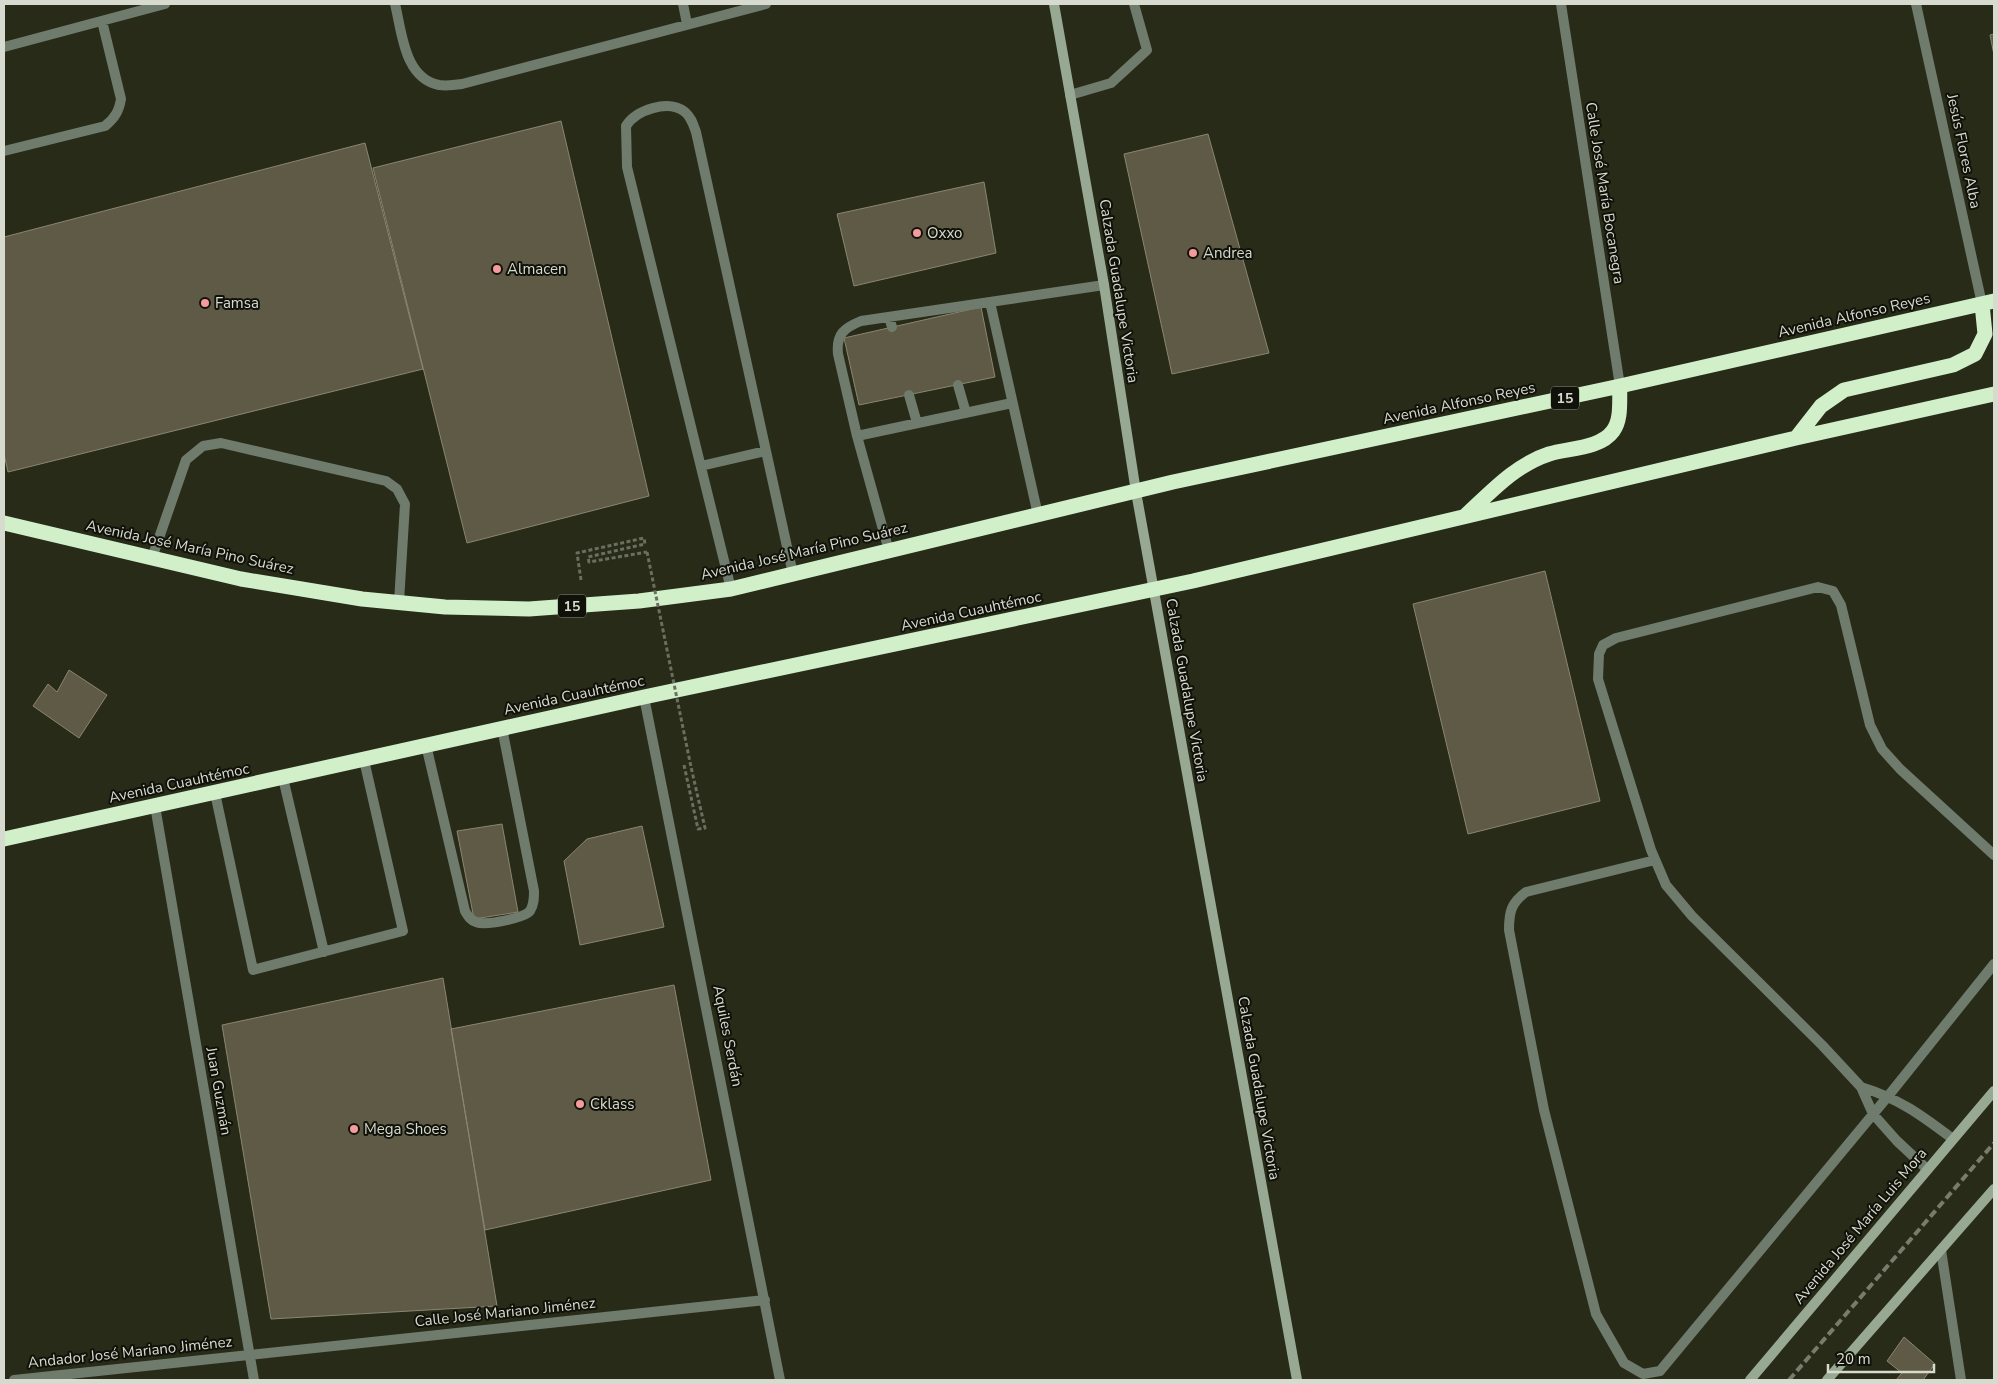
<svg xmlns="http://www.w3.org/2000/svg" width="1998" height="1384" viewBox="0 0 1998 1384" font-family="'Nunito Sans',sans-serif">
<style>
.building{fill:#5e5a45;stroke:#8b8670}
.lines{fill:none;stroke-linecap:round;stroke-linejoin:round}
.path{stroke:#6b6f5f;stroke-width:3;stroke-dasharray:4 2.5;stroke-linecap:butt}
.lane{stroke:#6f7b6c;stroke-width:10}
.street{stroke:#6f7b6c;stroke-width:10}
.secondary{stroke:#97a992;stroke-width:10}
.highway{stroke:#d1efc9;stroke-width:15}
.rail{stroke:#787c6c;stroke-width:4;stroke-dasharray:8 4;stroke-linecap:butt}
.path-bridge{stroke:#6b6f5f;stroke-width:3;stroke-dasharray:4 2.5;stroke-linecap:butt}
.poi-dot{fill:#f59b9d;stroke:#10120a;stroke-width:2}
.labels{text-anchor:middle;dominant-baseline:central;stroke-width:4;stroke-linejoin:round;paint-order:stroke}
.shield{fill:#10120a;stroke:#9b9e93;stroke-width:1}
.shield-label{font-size:14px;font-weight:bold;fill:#d7dace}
.street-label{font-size:15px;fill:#d7dace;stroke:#10120a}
.poi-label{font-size:15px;fill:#d7dace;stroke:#10120a;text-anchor:start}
</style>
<rect width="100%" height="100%" fill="#272b18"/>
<path class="building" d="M1994,34V55L1990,35Z
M561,121L649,496L467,543L373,168Z
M1208,134L1269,353L1172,374L1124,154Z
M365,143L423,369L8,472L4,454V237Z
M984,182L996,253L854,286L837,214Z
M981,307L995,377L859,405L844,338Z
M1545,571L1600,801L1468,834L1413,604Z
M69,670L107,695L79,738L33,706L48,684L57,692Z
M502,824L518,912L474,919L457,831Z
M642,826L664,927L580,945L564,861L587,839Z
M443,978L497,1306L271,1319L222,1025Z
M674,985L711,1180L485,1230L451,1029Z
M1904,1337L1935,1364L1923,1380H1896L1902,1373L1887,1361Z"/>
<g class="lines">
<path class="path" d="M581,580L577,553L644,538L645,544L588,557L589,562L647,552
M684,765L698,829L705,828L691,767"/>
<path class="lane" d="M395,4C402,32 404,78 439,85C446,86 455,85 462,84L766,4
M683,4L687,24
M4,47L165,4
M1070,95L1111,83L1147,50L1134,4
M4,151L105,126C115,118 119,111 121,99L102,21
M889,317L892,327
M958,385L966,413
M909,395L917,423
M857,436L1012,403
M701,466L766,451
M1038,515L990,302L1104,285
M889,551L857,436L838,354C836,334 844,328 861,321L990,302
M152,558L186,460L203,446L221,443L386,481L397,489L405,504L399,602
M731,589L627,167L626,126C636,110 668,99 685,112C691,117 693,124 696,132L793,574
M426,745L465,911C468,916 470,920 476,922C486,926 524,918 530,911C534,905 534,898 534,891L502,728
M283,778L324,952
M215,793L253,970L403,931L364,760
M1655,860L1526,892C1511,903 1509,912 1509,930L1544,1110L1596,1314L1624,1363L1643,1374L1660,1371L1889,1095L1994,964
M1861,1087L1822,1045L1692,916L1666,885L1651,850L1598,679L1599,654L1603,645L1616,638L1818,587L1833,591L1841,605L1870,725L1882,749L1900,769L1994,855
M1927,1169L1897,1141L1873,1114L1861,1087C1900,1099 1921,1115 1953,1139"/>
<path class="street" d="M1561,4L1620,386
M1916,4L1982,304
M644,697L780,1380
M155,806L254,1380
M1941,1250L1961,1380
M14,1380L765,1300"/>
<path class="secondary" d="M1054,4L1104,285L1136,492L1297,1380
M1750,1380L1994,1091
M1827,1380L1994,1189"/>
<path class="highway" d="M1796,438L1821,406L1844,390L1953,365L1975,354L1985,334L1982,304
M1465,516C1491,492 1515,465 1549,454C1568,448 1600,449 1613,431C1622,419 1619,400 1620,386
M4,523L241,579L362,599L445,607L529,609L639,601L731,589L1173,482L1620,386L1994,301
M4,839L644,697L1193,581L1796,438L1994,394"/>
<path class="rail" d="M1789,1380L1994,1143"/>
<path class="path-bridge" d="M647,552L691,767"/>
</g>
<g class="poi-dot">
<circle cx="917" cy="233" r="5"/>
<circle cx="1193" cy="253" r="5"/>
<circle cx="497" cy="269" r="5"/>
<circle cx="205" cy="303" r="5"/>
<circle cx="580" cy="1104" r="5"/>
<circle cx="354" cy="1129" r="5"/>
</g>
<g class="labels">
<g class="shield">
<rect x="1551" y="386.5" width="28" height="23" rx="4"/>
<rect x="558" y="594.5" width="28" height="23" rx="4"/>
</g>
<g class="shield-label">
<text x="1565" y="398">15</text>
<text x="572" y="606">15</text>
</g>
<g class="street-label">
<text transform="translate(1964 151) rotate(78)">Jesús Flores Alba</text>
<text transform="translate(1605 193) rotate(81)">Calle José María Bocanegra</text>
<text transform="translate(1119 291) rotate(81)">Calzada Guadalupe Victoria</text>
<text transform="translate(1854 315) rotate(-13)">Avenida Alfonso Reyes</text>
<text transform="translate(1459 403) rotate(-12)">Avenida Alfonso Reyes</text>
<text transform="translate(190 547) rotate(12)">Avenida José María Pino Suárez</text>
<text transform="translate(804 551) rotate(-13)">Avenida José María Pino Suárez</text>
<text transform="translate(971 611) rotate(-12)">Avenida Cuauhtémoc</text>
<text transform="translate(1187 690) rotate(80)">Calzada Guadalupe Victoria</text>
<text transform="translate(574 695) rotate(-12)">Avenida Cuauhtémoc</text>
<text transform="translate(179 783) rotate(-12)">Avenida Cuauhtémoc</text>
<text transform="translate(728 1036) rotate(79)">Aquiles Serdán</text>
<text transform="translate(1259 1088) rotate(80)">Calzada Guadalupe Victoria</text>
<text transform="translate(219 1091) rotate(80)">Juan Guzmán</text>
<text transform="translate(1860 1226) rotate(-50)">Avenida José María Luis Mora</text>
<text transform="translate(505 1312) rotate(-6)">Calle José Mariano Jiménez</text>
<text transform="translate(130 1352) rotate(-6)">Andador José Mariano Jiménez</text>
</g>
<g class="poi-label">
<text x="927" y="233">Oxxo</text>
<text x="1203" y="253">Andrea</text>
<text x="507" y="269">Almacen</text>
<text x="215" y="303">Famsa</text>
<text x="590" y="1104">Cklass</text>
<text x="364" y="1129">Mega Shoes</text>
</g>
</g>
<rect width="1998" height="1384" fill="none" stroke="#d7dace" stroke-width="10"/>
<path d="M1828 1364v8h106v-8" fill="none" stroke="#d7dace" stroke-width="2.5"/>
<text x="1836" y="1364" font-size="15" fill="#d7dace" stroke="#10120a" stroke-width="4" paint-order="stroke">20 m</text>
</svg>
